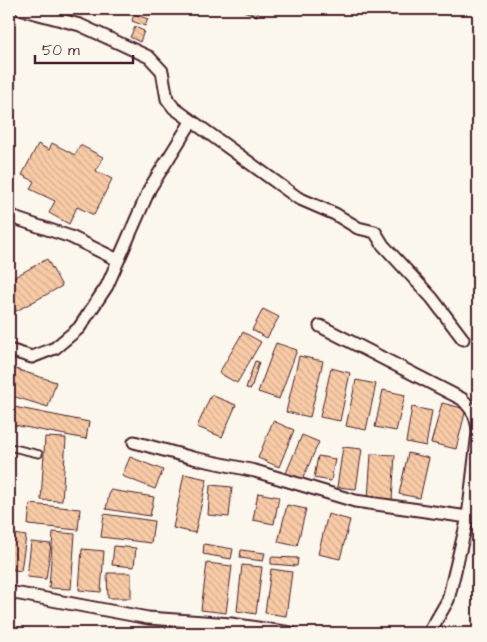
<svg xmlns="http://www.w3.org/2000/svg" width="487" height="642" viewBox="0 0 487 642" font-family="'Architects Daughter',sans-serif">
<style>
.building{fill:url(#building-back-hatch);stroke:#4a1f2b}
.lines{fill:none;stroke-linecap:round;stroke-linejoin:round}
.lane-casing{stroke:#4a1f2b;stroke-width:9}
.street-casing{stroke:#4a1f2b;stroke-width:15}
.lane{stroke:#fbf7ec;stroke-width:5.5}
.street{stroke:#fbf7ec;stroke-width:11}
</style>
<defs>
<pattern id="building-back-hatch" width="6" height="6" patternUnits="userSpaceOnUse" patternTransform="scale(1.25)"><rect width="6" height="6" fill="#f7cba6"/><path d="M-1 5l2 2M0 0l6 6M5-1l2 2" fill="none" stroke="#d5ae8f"/></pattern>
</defs>
<rect width="100%" height="100%" fill="#fbf7ec"/>
<filter id="ink" filterUnits="userSpaceOnUse"><feTurbulence type="fractalNoise" baseFrequency=".02" numOctaves="2"/><feDisplacementMap in="SourceGraphic" scale="10" xChannelSelector="R" yChannelSelector="G"/><feConvolveMatrix kernelMatrix="1 2 1 2 8 2 1 2 1" color-interpolation-filters="sRGB"/></filter>
<g filter="url(#ink)">
<path class="building" d="M238,9H260L257,16Z
M134,14L148,19L145,26L132,21Z
M135,27L144,31L140,42L130,37Z
M52,143L75,155L80,145L103,157L96,171L112,179L94,215L77,207L69,224L49,213L55,201L30,189L34,181L22,175L38,144L49,150Z
M47,259L62,286L9,315V280Z
M263,309L279,317L267,338L252,330Z
M243,332L261,342L237,383L219,373Z
M276,343L297,350L279,399L258,392Z
M299,356L323,361L310,417L286,412Z
M255,361L259,362L251,389L246,388Z
M9,367L56,382L48,407L9,395Z
M331,368L350,373L340,421L320,417Z
M356,380L376,384L366,430L346,426Z
M383,390L405,395L396,431L375,427Z
M211,395L236,405L222,437L197,427Z
M442,403L466,409L456,449L431,443Z
M9,406L89,422L86,439L9,424Z
M412,407L432,411L426,446L406,442Z
M273,421L294,430L279,467L258,458Z
M302,435L319,442L302,480L286,473Z
M45,437L66,438L62,501L41,500Z
M343,447L362,449L356,489L337,487Z
M408,453L429,458L420,498L399,494Z
M371,454L395,455L392,500L368,499Z
M318,456L335,459L331,481L314,478Z
M130,457L163,470L155,489L122,476Z
M184,474L207,479L195,533L173,528Z
M210,485L232,487L229,517L208,515Z
M110,490L154,497L150,516L106,509Z
M258,493L279,497L274,524L253,520Z
M30,504L80,509L78,530L28,525Z
M287,505L306,509L297,546L278,542Z
M104,514L154,521L151,543L101,537Z
M328,514L350,520L340,559L318,554Z
M53,532L75,534L71,589L49,588Z
M9,533L26,536L21,571L9,569Z
M31,542L51,544L46,579L27,577Z
M204,544L233,549L231,559L203,554Z
M114,546L136,548L134,567L112,565Z
M82,549L104,551L101,592L79,590Z
M241,550L265,553L263,561L240,558Z
M271,557L298,558L297,566L271,564Z
M207,563L232,566L226,613L201,610Z
M242,565L262,567L256,614L237,611Z
M271,569L292,572L286,616L265,613Z
M107,573H131V598H108Z"/>
<g class="lines">
<g class="lane-casing">
<path id="lane" d="M9,447L39,454"/>
</g>
<g class="street-casing">
<path id="street" d="M20,9L80,25L149,57L162,71L167,99L174,108L298,198L335,214L358,228L375,232L383,245L432,298L463,339
M9,213L17,219L71,237L118,260
M320,326L462,399C473,410 477,417 478,432L468,517L478,516
M9,350L32,357L55,348L79,328L107,286L150,188L191,122
M134,442L193,458L255,471L355,501L468,517L448,600L429,633
M9,592L148,618L231,624L291,633"/>
</g>
<use href="#lane" class="lane"/>
<use href="#street" class="street"/>
</g>
</g>
<rect width="487" height="642" fill="none" stroke="#fbf7ec" stroke-width="30"/>
<rect x="15" y="15" width="457" height="612" fill="none" stroke="#4a1f2b" stroke-width="2" filter="url(#ink)"/>
<path d="M35 55v8h98v-8" fill="none" stroke="#4a1f2b" stroke-width="2.5"/>
<text x="42" y="55" font-size="15" fill="#4a1f2b" stroke="#fbf7ec" stroke-width="4" paint-order="stroke">50 m</text>
</svg>
